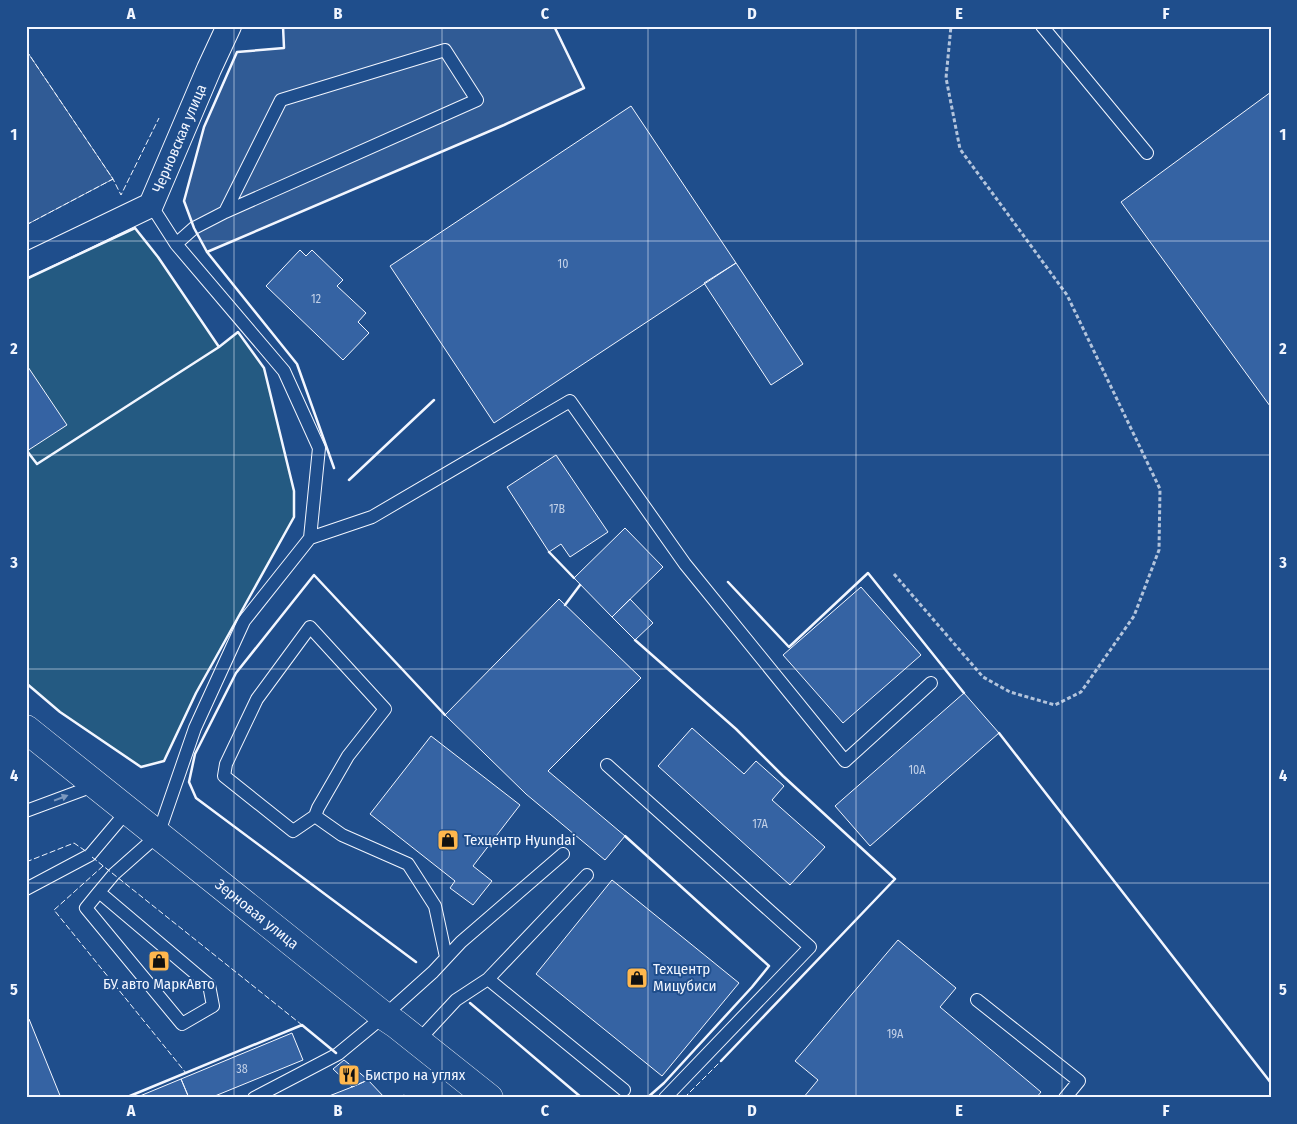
<svg xmlns="http://www.w3.org/2000/svg" width="1297" height="1124" viewBox="0 0 1297 1124" font-family="'Fira Sans Condensed',sans-serif">
<style>
.green{fill:#245a82;stroke:#a8bbd7}
.parking{fill:#305b95;stroke:#a8bbd7}
.building{fill:#3563a3;stroke:#f2f6ff}
.lines{fill:none;stroke-linecap:round;stroke-linejoin:round}
.service-casing{stroke:#f2f6ff;stroke-width:14}
.minor-casing{stroke:#f2f6ff;stroke-width:26}
.primary-casing{stroke:#f2f6ff;stroke-width:29}
.path{stroke:#b3c4dc;stroke-width:3;stroke-dasharray:4 2.5;stroke-linecap:butt}
.service{stroke:#1f4e8c;stroke-width:12}
.minor{stroke:#1f4e8c;stroke-width:24}
.primary{stroke:#1f4e8c;stroke-width:28}
.fence{stroke:#f2f6ff;stroke-width:1;stroke-dasharray:6 2.5;stroke-linecap:butt}
.wall{stroke:#f2f6ff;stroke-width:2.5}
.oneway{fill:#7e9ac0}
.grid{fill:none;stroke:#f2f6ff;stroke-width:1;stroke-opacity:0.55}
.labels{text-anchor:middle;dominant-baseline:central;stroke-width:4;stroke-linejoin:round;paint-order:stroke}
.number-label{font-size:12px;fill:#c3d1e8}
.street-label{font-size:15px;fill:#f2f6ff;stroke:#1f4e8c}
.poi-label{font-size:15px;fill:#f2f6ff;stroke:#1f4e8c;text-anchor:start}
.neatline{fill:none;stroke:#f2f6ff;stroke-width:2}
.grid-label{font-size:16px;text-anchor:middle;font-weight:bold;fill:#f2f6ff}
</style>
<rect width="100%" height="100%" fill="#1f4e8c"/>
<path class="green" d="M135,228L158,257L219,347L238,332L264,368L294,491V517L196,693L164,761L141,767L60,712L26,683V279Z"/>
<path class="parking" d="M283,26H554L584,88L504,125L207,252L194,228L184,201L204,127L237,52L284,48Z
M26,50L113,179L26,225Z"/>
<path class="building" d="M1271,92V405L1270,406L1121,202Z
M631,106L736,263L494,423L390,266Z
M300,250L306,256L312,250L343,280L337,286L366,313L358,322L369,333L343,360L266,286Z
M736,263L803,364L771,385L704,283Z
M26,364L67,425L27,451L26,449Z
M556,455L608,532L570,557L561,544L549,552L507,487Z
M625,528L663,567L612,617L574,578Z
M861,587L921,655L843,723L783,655Z
M559,599L641,678L548,771L625,836L605,860L526,794L445,715Z
M630,599L653,623L635,640L612,617Z
M964,693L999,733L870,846L835,806Z
M692,728L744,774L756,761L784,786L772,800L825,847L790,885L658,766Z
M431,736L520,805L473,866L492,881L473,905L450,888L455,881L370,814Z
M612,880L739,983L662,1076L536,974Z
M898,940L956,988L940,1007L1041,1092L1036,1098H803L818,1080L795,1061Z
M29,1019L61,1098H26V1020Z
M292,1033L303,1060L210,1098H189L181,1079Z
M344,1060L354,1068L368,1080L352,1087L333,1069Z
M181,1079L189,1098H135Z
M368,1080L385,1098H324L352,1087Z"/>
<g class="lines">
<g class="service-casing">
<path id="service" d="M1042,26L1147,153
M151,205L176,244L194,228L225,212L477,100L445,50L281,100L225,212
M310,538L372,517L570,401L685,564L845,761L931,683
M607,765L810,947L665,1098
M26,811L96,785
M315,816L318,808L348,756L385,709L310,627L257,699L226,764L224,776L293,831L315,816L342,835L408,864L435,906L446,957
M26,889L90,855L128,810
M99,892L86,908L182,1024L213,1006L209,985L99,892L114,874L158,835L195,728L244,621L310,538L319,448L284,371L176,244
M488,979L624,1090
M977,1000L1079,1081L1065,1098
M417,1042L456,1000L488,979L587,875
M254,1098L338,1054L384,1016L433,972L461,942L563,854"/>
</g>
<g class="minor-casing">
<g id="minor">
<path id="s1" d="M26,265L151,205L209,69L229,26"/>
</g>
</g>
<g class="primary-casing">
<g id="primary">
<path id="s2" d="M26,729L384,1016L396,1024L489,1098"/>
</g>
</g>
<path class="path" d="M894,574L983,677L1010,692L1055,705L1081,692L1134,616L1159,550L1160,489L1067,295L960,149L946,78L951,26"/>
<use href="#service" class="service"/>
<use href="#minor" class="minor"/>
<use href="#primary" class="primary"/>
<path class="fence" d="M26,50L113,179L121,195L159,118
M26,225L113,179
M92,857L302,1025
M26,862L74,843L87,852
M103,866L54,910L186,1073
M684,1098L721,1061"/>
<path class="wall" d="M283,26L284,48L237,52L204,127L184,201L194,228L207,252L504,125L584,88L554,26
M207,252L297,364L334,468
M26,279L135,228L158,257L219,347L238,332L264,368L294,491V517L196,693L164,761L141,767L60,712L26,683
M27,451L37,464L219,347
M349,480L434,400
M549,552L574,578
M728,582L789,647L868,573L964,693
M565,605L580,585
M635,640L736,729L783,776L895,879L721,1061
M999,733L1271,1083
M625,836L769,966L752,987L664,1083L647,1098
M416,962L196,798L189,782L195,754L236,673L314,575L445,715
M470,1003L582,1098
M125,1098L302,1025L336,1053
M398,1098L404,1096L406,1098"/>
</g>
<defs><path id="oneway-solid" d="M-6-.8H1V-3.2L6.5 0L1 3.2V.8H-6Z" transform="scale(1.25)"/></defs>
<use class="oneway" href="#oneway-solid" transform="translate(61 798) rotate(-21)"/>
<path class="grid" d="M234,26V1098M442,26V1098M648,26V1098M856,26V1098M1062,26V1098M26,241H1271M26,455H1271M26,669H1271M26,883H1271"/>
<defs>
<g id="shop-square" transform="scale(1.125)"><rect x="-9" y="-9" width="18" height="18" rx="4" fill="#ffb74d" stroke="#1f4e8c"/><path d="M-5-2.5h2.3a2.7 3.5 0 0 1 5.4 0H5L5.5 6h-11ZM-1.5-2.5h3a1.5 2.3 0 0 0-3 0Z" fill="#111"/></g>
<g id="restaurant-square" transform="scale(1.125)"><rect x="-9" y="-9" width="18" height="18" rx="4" fill="#ffb74d" stroke="#1f4e8c"/><path d="M-5-6h1v4h1v-4h1v4h1v-4h1v5L-1.5 .5V6h-2V.5L-5-1ZM5-6V6H3V1.5H1.5Q1.5-4 5-6Z" fill="#111"/></g>
</defs>
<g fill-rule="evenodd">
<use href="#shop-square" x="448" y="840"/>
<use href="#shop-square" x="159" y="961"/>
<use href="#shop-square" x="637" y="978"/>
<use href="#restaurant-square" x="349" y="1075"/>
</g>
<g class="labels">
<g class="number-label">
<text x="563" y="264">10</text>
<text x="316" y="299">12</text>
<text x="557" y="509">17В</text>
<text x="917" y="770">10А</text>
<text x="760" y="824">17А</text>
<text x="895" y="1034">19А</text>
<text x="242" y="1069">38</text>
</g>
<g class="street-label">
<text stroke="none"><textPath href="#s1" startOffset="211">Черновская улица</textPath></text>
<text stroke="none"><textPath href="#s2" startOffset="296">Зерновая улица</textPath></text>
</g>
<g class="poi-label">
<text x="464" y="840">Техцентр Hyundai</text>
<text x="653" y="969">Техцентр<tspan x="653" dy="17">Мицубиси</tspan></text>
<text x="159" y="984" text-anchor="middle">БУ авто МаркАвто</text>
<text x="365" y="1075">Бистро на углях</text>
</g>
</g>
<rect width="1297" height="1124" fill="none" stroke="#1f4e8c" stroke-width="55"/>
<rect x="28" y="28" width="1242" height="1068" class="neatline"/>
<g class="grid-label">
<text x="131" y="19">A</text>
<text x="338" y="19">B</text>
<text x="545" y="19">C</text>
<text x="752" y="19">D</text>
<text x="959" y="19">E</text>
<text x="1166" y="19">F</text>
<text x="14" y="140">1</text>
<text x="1283" y="140">1</text>
<text x="14" y="354">2</text>
<text x="1283" y="354">2</text>
<text x="14" y="568">3</text>
<text x="1283" y="568">3</text>
<text x="14" y="781">4</text>
<text x="1283" y="781">4</text>
<text x="14" y="995">5</text>
<text x="1283" y="995">5</text>
<text x="131" y="1116">A</text>
<text x="338" y="1116">B</text>
<text x="545" y="1116">C</text>
<text x="752" y="1116">D</text>
<text x="959" y="1116">E</text>
<text x="1166" y="1116">F</text>
</g>
</svg>
